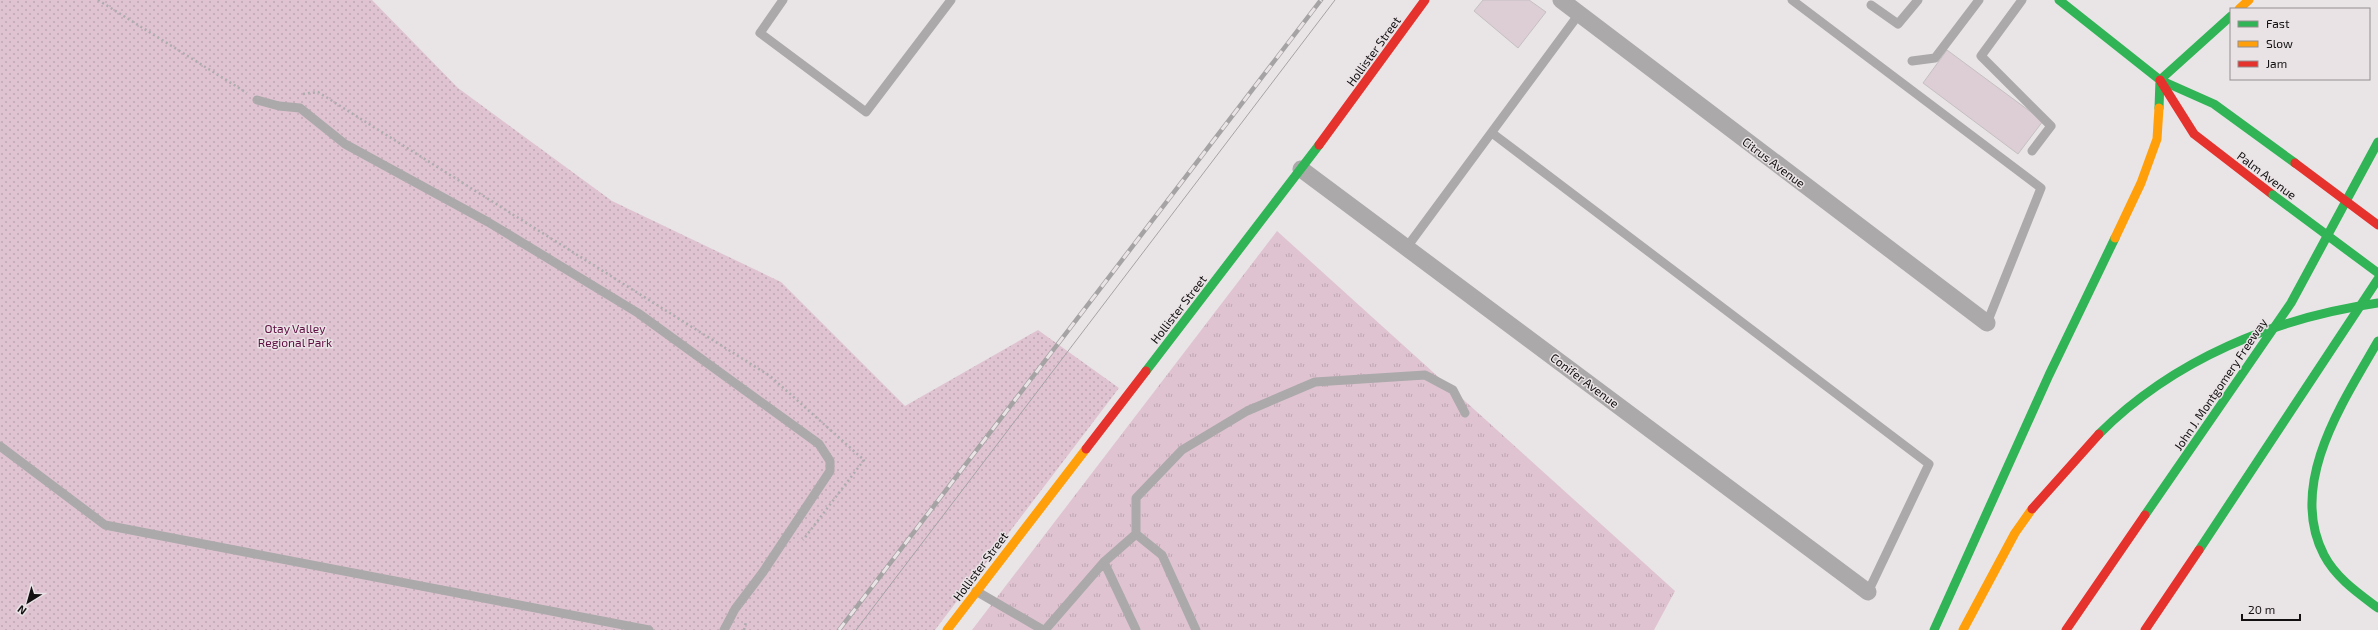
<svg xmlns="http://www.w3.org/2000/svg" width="2378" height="630" viewBox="0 0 2378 630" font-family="'Exo 2',sans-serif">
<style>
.grass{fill:url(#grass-tufts)}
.park{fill:url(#park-dots)}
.building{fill:#ddcdd5;stroke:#c4c0c1}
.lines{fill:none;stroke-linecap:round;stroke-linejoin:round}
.path{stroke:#aeacad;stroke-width:2.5;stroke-dasharray:2 3;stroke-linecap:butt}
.lane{stroke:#aba9aa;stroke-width:9}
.street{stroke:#aba9aa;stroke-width:17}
.fast{stroke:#30b455;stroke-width:9}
.slow{stroke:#ff9f0a;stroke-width:9}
.jam{stroke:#e5322d;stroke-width:9}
.tram{stroke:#a5a3a4;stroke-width:1}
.rail-casing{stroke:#a5a3a4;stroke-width:4.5}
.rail{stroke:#eae3e6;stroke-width:3;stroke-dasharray:9;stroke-linecap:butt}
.fast-bridge{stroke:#30b455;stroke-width:9}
.jam-bridge{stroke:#e5322d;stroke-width:9}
.labels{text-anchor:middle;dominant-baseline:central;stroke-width:3;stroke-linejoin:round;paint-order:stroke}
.street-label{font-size:12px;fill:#121011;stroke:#eae3e6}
.park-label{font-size:12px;fill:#5f1042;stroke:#eae3e6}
</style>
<defs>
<pattern id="grass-tufts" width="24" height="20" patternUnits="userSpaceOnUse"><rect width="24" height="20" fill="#dfc3d1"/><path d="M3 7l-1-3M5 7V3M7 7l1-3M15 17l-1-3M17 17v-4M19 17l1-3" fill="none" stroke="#bea6b2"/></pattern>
<pattern id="park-dots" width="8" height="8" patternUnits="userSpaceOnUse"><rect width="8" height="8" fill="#dfc3d1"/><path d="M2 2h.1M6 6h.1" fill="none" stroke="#bea6b2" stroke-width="1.8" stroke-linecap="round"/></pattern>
</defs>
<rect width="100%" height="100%" fill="#e9e4e6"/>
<path class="grass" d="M1277,231L1675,591L1654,630H972Z"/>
<path class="park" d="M0,0H372L458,88L612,201L781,282L905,406L1038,330L1119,388L935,630H0Z"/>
<path class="building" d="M1483,0H1529L1546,12L1518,48L1474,11Z
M1947,50L2043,121L2018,154L1923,83Z"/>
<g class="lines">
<path class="path" d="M98,0L247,93
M303,94L318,92L770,376L864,460L803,540
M744,630L746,622"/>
<path class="lane" d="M783,0L760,33L866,112L951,0
M1792,0L2041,188L1987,323
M2022,0L1981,56L2051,126L2032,151
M1871,5L1898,24L1918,0
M1912,61L1935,58L1979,0
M257,100L279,106L300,108L345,144L488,222L638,313L819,444L830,461V471L763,572L735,609L724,630
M1492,133L1929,464L1868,592
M1407,247L1579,14
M0,446L105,525L649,630
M1136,534V498L1182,450L1247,411L1315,382L1425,375L1453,390L1465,413
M1104,562L1136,630
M976,591L1043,630
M1045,630L1104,562L1136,534L1162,555L1196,630"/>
<path class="street" d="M1561,0L1987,323
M1301,169L1868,592"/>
<path class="fast" d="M2059,0L2160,80L2214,104L2295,163
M2159,108L2160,80L2231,16
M2378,341C2343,402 2287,484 2324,555C2336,578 2358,593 2378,608
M1146,371L1319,145
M2145,515L2291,303L2378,142
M2199,550L2378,279
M1934,630L2049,375L2115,238"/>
<path class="slow" d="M2239,9L2249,0
M2115,238L2141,183L2157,139L2159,108
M947,630L1086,449
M1963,630L2015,533L2032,509"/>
<path class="jam" d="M2160,80L2194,134L2273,195
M1319,145L1425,0
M1086,449L1146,371
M2066,630L2145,515
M2145,630L2199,550"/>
<path class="tram" d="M856,630L1335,0"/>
<g class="rail-casing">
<path id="rail" d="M839,630L1321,0"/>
</g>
<use href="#rail" class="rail"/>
<path class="fast-bridge" d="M2273,195L2378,273
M2099,434C2174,359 2275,318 2378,303"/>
<path class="jam-bridge" d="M2295,163L2378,225
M2032,509L2099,434"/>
</g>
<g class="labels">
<g class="street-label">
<text transform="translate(1373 51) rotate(-54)">Hollister Street</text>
<text transform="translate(1774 162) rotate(37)">Citrus Avenue</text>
<text transform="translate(2267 175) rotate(37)">Palm Avenue</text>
<text transform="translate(1178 309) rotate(-52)">Hollister Street</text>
<text transform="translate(1585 380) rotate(37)">Conifer Avenue</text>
<text transform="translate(2220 384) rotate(-56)">John J. Montgomery Freeway</text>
<text transform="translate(980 566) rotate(-53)">Hollister Street</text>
</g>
<g class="park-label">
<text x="295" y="328">Otay Valley<tspan x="295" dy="14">Regional Park</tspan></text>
</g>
</g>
<rect x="2230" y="8" width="140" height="72" fill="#eae3e6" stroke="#948f91"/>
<rect x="2238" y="21" width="20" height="6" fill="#30b455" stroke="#948f91"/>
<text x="2266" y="28" font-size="12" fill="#121011">Fast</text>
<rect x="2238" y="41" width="20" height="6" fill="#ff9f0a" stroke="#948f91"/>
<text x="2266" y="48" font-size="12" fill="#121011">Slow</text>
<rect x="2238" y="61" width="20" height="6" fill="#e5322d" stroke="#948f91"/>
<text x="2266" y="68" font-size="12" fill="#121011">Jam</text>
<g transform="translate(28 602) rotate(217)" stroke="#eae3e6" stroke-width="3" paint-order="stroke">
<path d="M0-3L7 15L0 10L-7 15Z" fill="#121011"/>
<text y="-6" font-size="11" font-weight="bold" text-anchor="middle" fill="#121011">N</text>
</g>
<path d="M2242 614v6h58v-6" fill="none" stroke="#121011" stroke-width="2"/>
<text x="2248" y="614" font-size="12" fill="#121011" stroke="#eae3e6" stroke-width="3" paint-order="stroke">20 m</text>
</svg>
